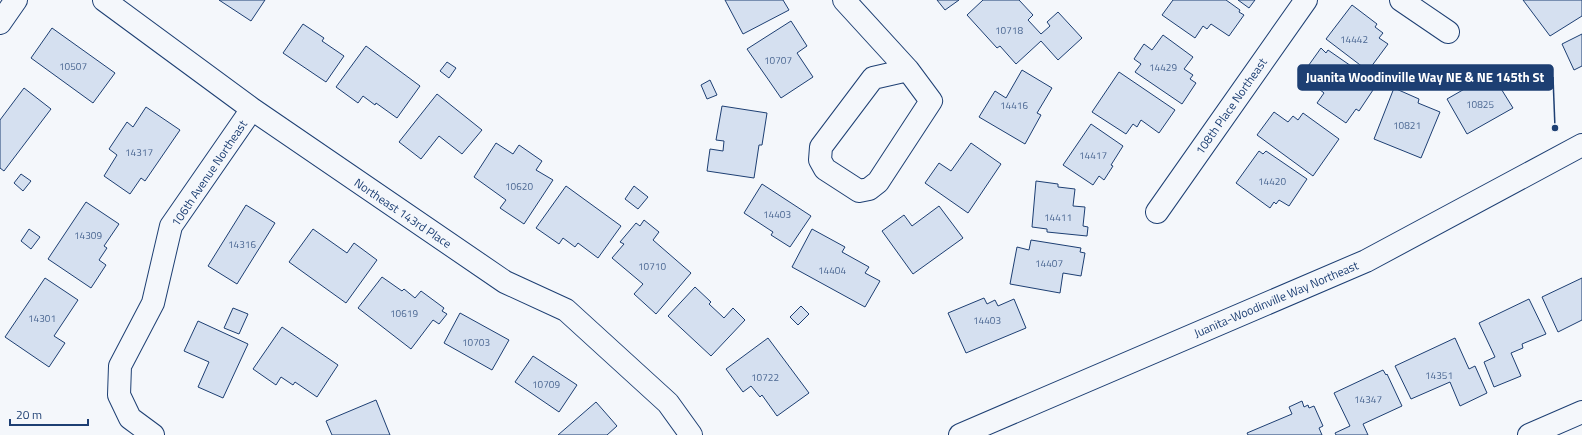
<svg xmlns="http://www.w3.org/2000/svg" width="1582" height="435" viewBox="0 0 1582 435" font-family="'Titillium Web',sans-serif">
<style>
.building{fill:#d5e0f0;stroke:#1d3f73}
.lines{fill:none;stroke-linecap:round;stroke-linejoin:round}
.street-casing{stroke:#1d3f73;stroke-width:24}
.secondary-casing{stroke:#1d3f73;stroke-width:24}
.street{stroke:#f4f7fb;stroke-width:22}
.secondary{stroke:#f4f7fb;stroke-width:22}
.labels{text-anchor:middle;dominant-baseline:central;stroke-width:3;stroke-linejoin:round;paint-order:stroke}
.number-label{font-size:10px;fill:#4b6792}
.street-label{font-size:12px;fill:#1d3f73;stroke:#f4f7fb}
.leader{fill:none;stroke:#1d3f73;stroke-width:1.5}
.callout-dot{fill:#1d3f73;stroke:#f4f7fb;stroke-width:1.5}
.callout{fill:#1d3f73;stroke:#1d3f73;stroke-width:1.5}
.callout-label{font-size:13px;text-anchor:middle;font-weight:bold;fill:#fff}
</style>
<rect width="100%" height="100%" fill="#f4f7fb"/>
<path class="building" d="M219,0H265L251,21Z
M725,0H783L789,10L743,34Z
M937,0H959L945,10Z
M983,0H1019L1033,15L1028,20L1041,34L1050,26L1047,22L1058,12L1082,38L1058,60L1041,41L1016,64L1000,46L997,48L967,15Z
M1173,0H1226L1240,10L1239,12L1244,15L1229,36L1211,24L1207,29L1203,26L1195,38L1162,15Z
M1238,0H1255L1249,8Z
M1523,0H1582V16L1550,36Z
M1352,5L1377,24L1375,27L1383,33L1379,38L1388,44L1368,71L1326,39Z
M791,21L807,46L797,53L813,77L781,98L747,49Z
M303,24L324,38L322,41L344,56L326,82L283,53Z
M52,28L115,73L93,103L31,58Z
M1582,34V66L1574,70L1562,44Z
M1163,35L1193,57L1184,69L1193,75L1190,79L1196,83L1182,104L1135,72L1141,64L1134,59L1144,44L1152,50Z
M366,46L420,86L397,118L376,103L375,105L363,96L358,103L336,87Z
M1321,48L1326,53L1328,50L1377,84L1359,111L1356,109L1346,123L1317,103L1324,93L1319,89L1325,82L1306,69Z
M447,62L456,68L449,78L440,71Z
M1022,70L1052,88L1037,113L1041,115L1025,144L979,117L995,91L1006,98Z
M1119,72L1175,110L1159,133L1141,120L1137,127L1133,124L1126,134L1092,112Z
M1482,79L1485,85L1495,79L1513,108L1467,134L1447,99Z
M710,80L717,95L707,99L701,85Z
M24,88L51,109L4,171L0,168V120Z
M1394,88L1419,99L1418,103L1440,112L1421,158L1374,139Z
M437,94L482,130L462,154L439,136L421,159L399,142Z
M722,106L767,113L762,145H759L754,178L707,171L710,149L723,151L724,141L716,140Z
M146,107L180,130L145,181L141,178L130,194L104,176L117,155L109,149L127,122L133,127Z
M1274,112L1288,122L1293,116L1298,120L1303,113L1339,139L1313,176L1257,135Z
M1091,124L1123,146L1111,165L1113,166L1104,180L1099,176L1093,185L1063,165Z
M496,143L513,154L519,145L542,161L536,170L553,180L524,224L500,208L506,200L474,177Z
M971,143L1001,164L968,213L925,183L939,163L951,171Z
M1259,151L1263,154L1266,151L1307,179L1289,206L1279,200L1276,204L1274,202L1270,208L1236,183Z
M21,174L31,181L23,191L14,183Z
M1036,181L1058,184V187L1075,189L1073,206L1085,207L1083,226L1088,227L1087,236L1047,232V229L1032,227Z
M762,184L811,216L790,247L771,235L773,232L744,213Z
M566,186L621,226L598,258L578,243L575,247L563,238L559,244L536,228Z
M634,186L648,197L638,209L625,199Z
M86,202L119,224L104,246L107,248L99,260L106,265L91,288L48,259Z
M246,205L275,223L237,284L208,266Z
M939,206L963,238L913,274L882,231L904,215L912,226Z
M644,220L659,232L653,240L691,273L656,314L634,294L643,284L612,258L624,244L620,242L636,223L640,226Z
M29,229L40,237L31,249L21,241Z
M313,229L347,253L354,243L377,260L346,303L289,262Z
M812,229L845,247L842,252L869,267L865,273L880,281L865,307L792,267Z
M1031,240L1081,248L1080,252L1085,253L1081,276L1063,273L1060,293L1010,284L1017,247L1029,250Z
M382,277L402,291L404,289L415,298L421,291L444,308L442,311L447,314L439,324L433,320L411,349L358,308Z
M45,278L78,300L54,336L65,343L49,367L5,337Z
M1582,278V320L1558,332L1542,297Z
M695,287L711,302L709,304L724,318L733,308L745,320L711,356L668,316Z
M984,298L987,304L995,300L998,306L1014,299L1026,328L966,353L948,313Z
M1529,299L1546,334L1522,344L1523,348L1511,353L1521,376L1494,387L1484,362L1495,357L1479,323Z
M801,306L809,314L798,325L790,317Z
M233,308L248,314L239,334L224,328Z
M460,313L509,340L492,370L444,343Z
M198,321L248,344L223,398L198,387L209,362L184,351Z
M282,327L338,365L317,397L295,382L293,385L281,377L276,385L253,369Z
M768,338L809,393L777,416L762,395L760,397L751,386L743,392L726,369Z
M1455,338L1469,369L1475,366L1487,393L1460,406L1450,382L1411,399L1395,366Z
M533,356L577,385L559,412L515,382Z
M1383,370L1386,375L1387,374L1402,406L1363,424L1368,435H1336L1335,433L1350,426L1334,393Z
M376,400L390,435H332L326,421Z
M1302,401L1304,407L1308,405L1309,408L1314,406L1323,426L1319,428L1322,435H1248L1247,433L1292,414L1289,407Z
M596,402L617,426L607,435H558Z"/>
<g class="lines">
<g class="street-casing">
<path id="street" d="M104,0L252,109L505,282L566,310L668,403L691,435
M844,0L908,70L931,101L878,182L869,189L859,191L825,169L820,160L821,147L873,78L908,70
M1401,0L1448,32
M0,23L16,0
M1157,212L1306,0
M153,435L130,418L119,395L120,366L153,303L171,226L252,109
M1529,435L1582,412"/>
</g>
<g class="secondary-casing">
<path id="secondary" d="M960,435L1366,261L1582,145"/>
</g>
<use href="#street" class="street"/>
<use href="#secondary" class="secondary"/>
</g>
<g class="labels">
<g class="number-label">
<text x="1009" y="30">10718</text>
<text x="1354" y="39">14442</text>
<text x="778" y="60">10707</text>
<text x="73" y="66">10507</text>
<text x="1163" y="67">14429</text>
<text x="1480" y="104">10825</text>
<text x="1014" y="105">14416</text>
<text x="1407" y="125">10821</text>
<text x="139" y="152">14317</text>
<text x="1093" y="155">14417</text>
<text x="1272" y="181">14420</text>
<text x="519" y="186">10620</text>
<text x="777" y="214">14403</text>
<text x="1058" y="217">14411</text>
<text x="88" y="235">14309</text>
<text x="242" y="244">14316</text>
<text x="1049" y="263">14407</text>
<text x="652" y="266">10710</text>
<text x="832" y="270">14404</text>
<text x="404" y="313">10619</text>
<text x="42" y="318">14301</text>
<text x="987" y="320">14403</text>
<text x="476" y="342">10703</text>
<text x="1439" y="375">14351</text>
<text x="765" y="377">10722</text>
<text x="546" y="384">10709</text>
<text x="1368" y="399">14347</text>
</g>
<g class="street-label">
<text transform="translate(1231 106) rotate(-55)">108th Place Northeast</text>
<text transform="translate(209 173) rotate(-56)">106th Avenue Northeast</text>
<text transform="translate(403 213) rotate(34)">Northeast 143rd Place</text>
<text transform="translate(1276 299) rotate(-23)">Juanita-Woodinville Way Northeast</text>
</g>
</g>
<path class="leader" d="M1555 128L1553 77"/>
<circle class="callout-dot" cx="1555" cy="128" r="4"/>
<rect class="callout" x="1298" y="65" width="255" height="25" rx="4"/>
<g class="callout-label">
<text x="1425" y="82">Juanita Woodinville Way NE &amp; NE 145th St</text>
</g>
<path d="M10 419v6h78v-6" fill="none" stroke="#1d3f73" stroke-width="2"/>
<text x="16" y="419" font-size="12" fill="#1d3f73" stroke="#f4f7fb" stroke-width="3" paint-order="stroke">20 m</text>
</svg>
